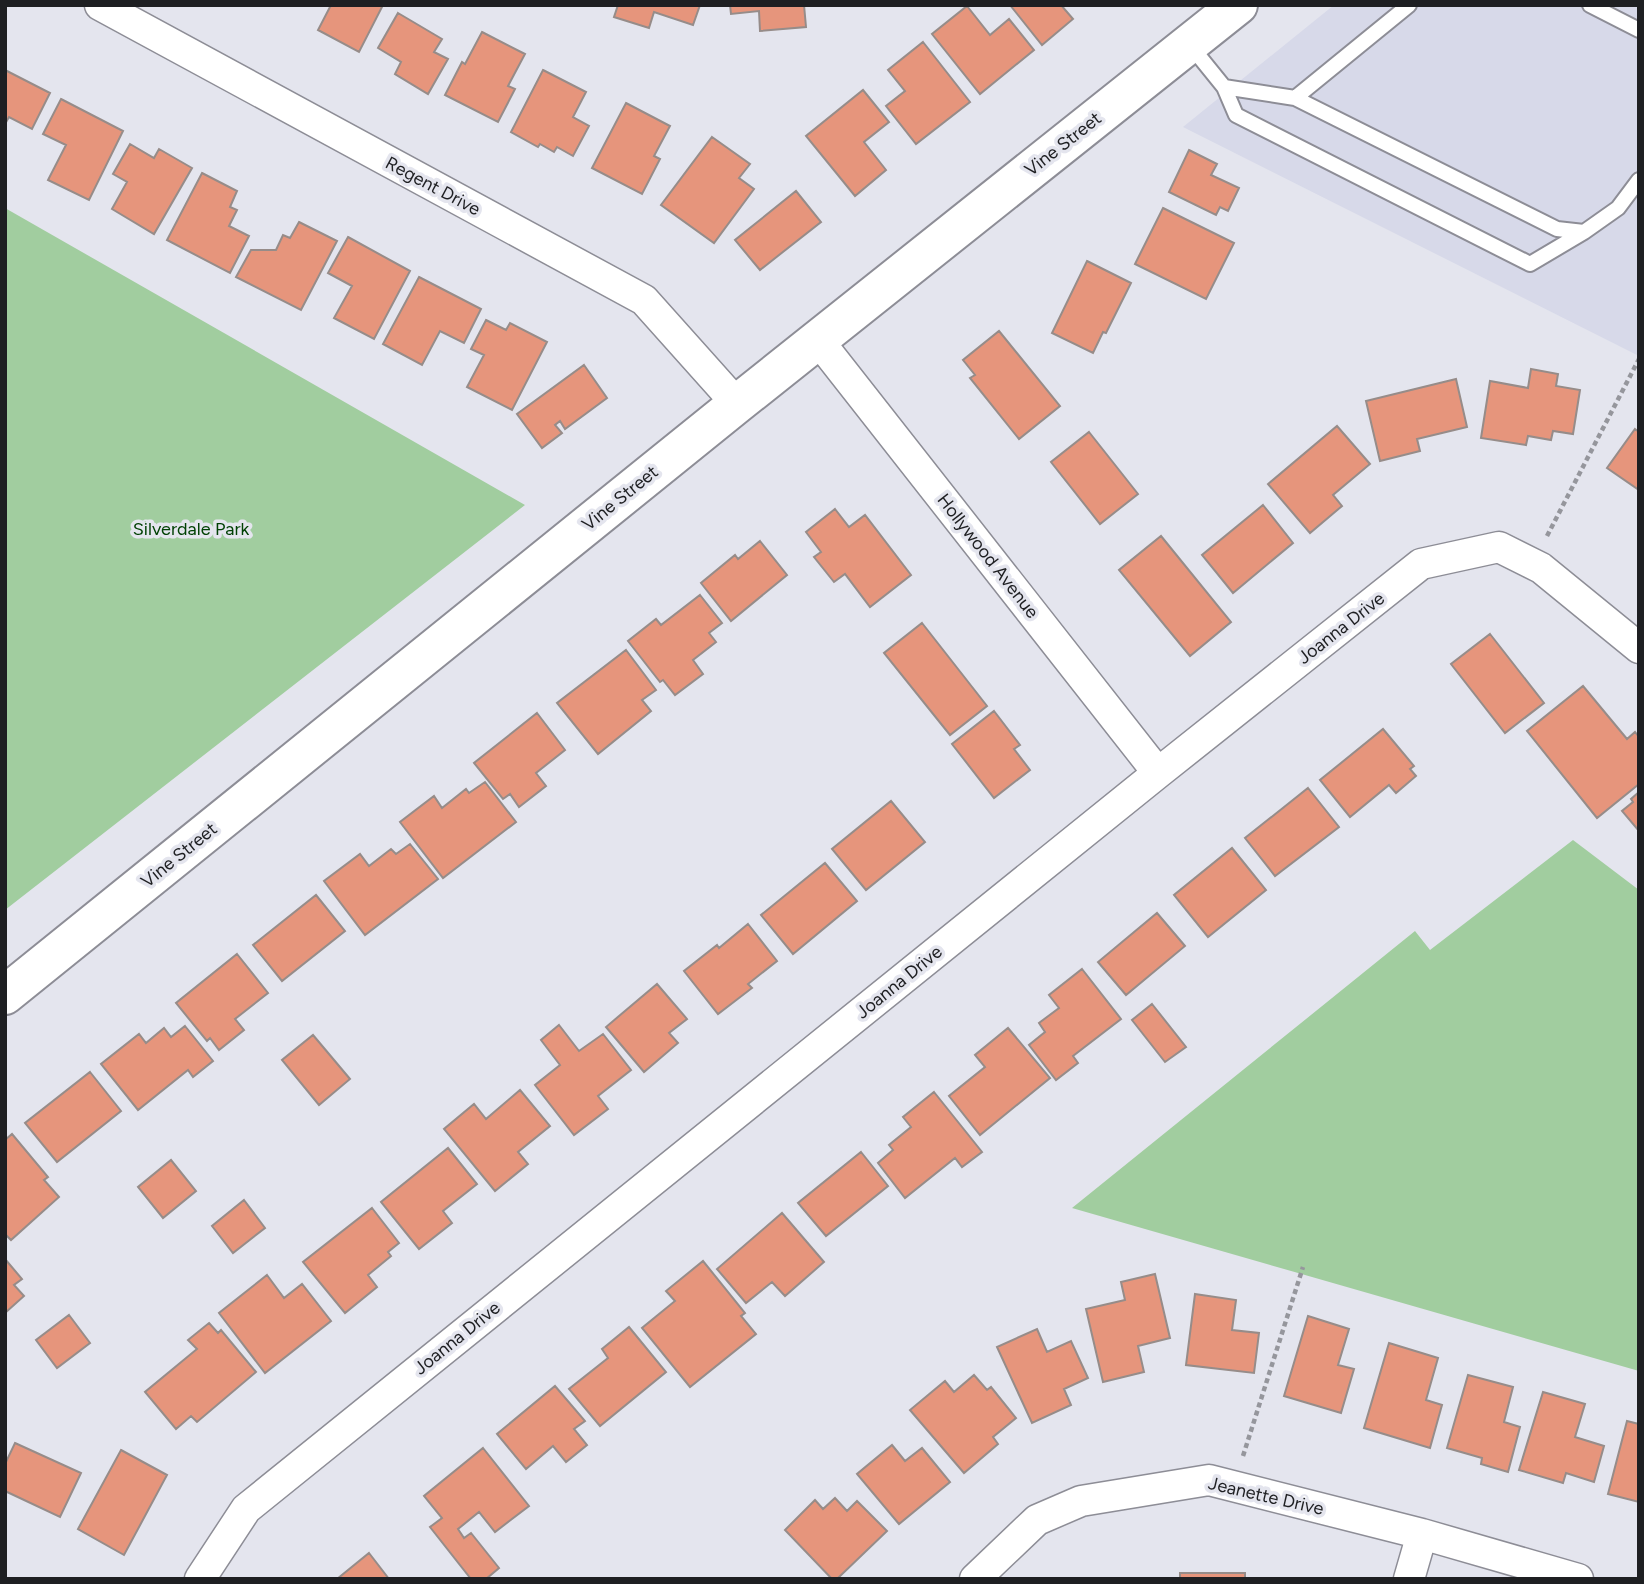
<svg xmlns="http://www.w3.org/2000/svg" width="1644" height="1584" viewBox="0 0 1644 1584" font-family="Figtree,sans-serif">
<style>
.built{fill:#d7d9e9}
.green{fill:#a1cd9f}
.building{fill:#e6957c;stroke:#968c89;stroke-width:2}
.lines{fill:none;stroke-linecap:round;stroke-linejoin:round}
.lane-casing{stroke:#8d8d96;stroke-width:18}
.street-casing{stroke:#8d8d96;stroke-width:33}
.secondary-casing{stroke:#8d8d96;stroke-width:42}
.path{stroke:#95969c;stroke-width:4.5;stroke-dasharray:5 3.5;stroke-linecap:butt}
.lane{stroke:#fff;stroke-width:14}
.street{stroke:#fff;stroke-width:30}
.secondary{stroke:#fff;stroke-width:38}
.labels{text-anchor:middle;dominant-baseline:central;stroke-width:7;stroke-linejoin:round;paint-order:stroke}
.street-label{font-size:18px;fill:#1e1f22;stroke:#e4e5ee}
.park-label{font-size:18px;fill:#004104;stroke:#e4e5ee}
</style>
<rect width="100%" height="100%" fill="#e4e5ee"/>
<path class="built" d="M1334,5H1639V356L1183,127Z"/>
<path class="green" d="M5,208L525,505L5,910Z
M1573,840L1639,890V1371L1072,1208L1415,931L1430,950Z"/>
<path class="building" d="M331,5H383L359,52L318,30Z
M618,5H700L693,25L654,12L649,28L614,17Z
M730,5H804L806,27L760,31L759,11L731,14Z
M1010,5H1061L1073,19L1042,45Z
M967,6L990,35L1009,19L1034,50L980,94L932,34Z
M398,13L442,39L434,52L448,59L428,94L395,74L401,62L378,48Z
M482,32L525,54L508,86L515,89L498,122L445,95L462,62L465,64Z
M923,42L970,102L916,144L886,106L905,91L888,70Z
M5,70L50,93L32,129L9,117L5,124Z
M543,70L586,92L573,117L589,126L573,156L557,147L554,152L540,144L538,147L511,132Z
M863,90L889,122L864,142L886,170L855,196L806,136Z
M61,99L123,131L89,200L48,180L66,145L43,134Z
M626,103L670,126L654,156L660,159L642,194L592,168Z
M712,137L750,164L739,178L754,189L714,243L661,205Z
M130,144L154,158L159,149L192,168L154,234L112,209L127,182L113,174Z
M1189,150L1217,164L1211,175L1239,188L1228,211L1220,207L1216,215L1169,192Z
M202,173L237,191L230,207L237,210L229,226L249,236L230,273L167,240Z
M796,191L821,222L760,270L735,240Z
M1163,208L1234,243L1206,299L1135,264Z
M299,222L337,241L301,310L236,277L251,250H276L283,235L290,238Z
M348,237L410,271L374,339L334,318L352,286L328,273Z
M1087,261L1131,283L1106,333L1103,332L1093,353L1052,333Z
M419,277L481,309L464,343L440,331L422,365L383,344Z
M486,320L506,330L510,323L547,342L512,410L467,387L484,355L471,349Z
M999,331L1060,406L1019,439L970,378L975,375L963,360Z
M584,365L607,398L565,429L560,421L555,425L562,433L542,448L517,414Z
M1531,369L1558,374L1556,386L1580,390L1573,434L1553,431L1551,440L1528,436L1526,445L1481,438L1490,381L1528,388Z
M1456,379L1467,427L1417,439L1420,451L1380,461L1366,401Z
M1337,426L1370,464L1333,495L1342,506L1310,533L1268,484Z
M1635,429L1639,432V490L1607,468Z
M1089,432L1138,494L1100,524L1051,462Z
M1263,505L1293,543L1233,593L1202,555Z
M835,509L849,527L865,515L911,575L870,607L845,574L834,582L814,557L821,552L806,532Z
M1161,536L1231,622L1190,656L1119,570Z
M760,541L787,575L731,621L701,583L735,555L738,559Z
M700,595L722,623L709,633L716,642L693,660L703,674L675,695L663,680L660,682L628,641L656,619L661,625Z
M922,623L987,706L950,735L884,653Z
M1490,634L1544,703L1505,733L1451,664Z
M626,650L656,690L642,700L651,711L598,754L557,703Z
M1583,686L1627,739L1635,732L1639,737V784L1597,818L1527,731Z
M994,711L1020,745L1014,749L1030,770L994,798L952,744Z
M537,713L565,750L536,773L546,786L519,807L510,794L503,799L474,763Z
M1383,729L1414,766L1410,769L1416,776L1396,793L1389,785L1350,817L1320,780Z
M485,782L516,822L443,878L400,822L434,796L442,808L466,789L469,793Z
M1308,788L1339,827L1275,876L1245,838Z
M1639,792V831L1622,811L1633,802L1631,799Z
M891,801L925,842L866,890L832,849Z
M410,844L438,879L365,935L324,881L360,854L369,866L391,849L396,854Z
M1232,848L1266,890L1208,937L1174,895Z
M825,863L857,901L793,954L761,915Z
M316,895L345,931L282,981L253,945Z
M1157,913L1185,946L1126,995L1098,962Z
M748,924L777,961L748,984L752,988L718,1014L684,971L717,945L719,948Z
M237,954L268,993L235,1019L244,1030L219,1050L210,1038L207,1041L176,1003Z
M1082,969L1121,1019L1073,1056L1078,1063L1056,1080L1029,1045L1045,1032L1039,1023L1059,1008L1049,995Z
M657,984L687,1019L669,1033L678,1043L644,1072L606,1027Z
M1152,1004L1186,1047L1165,1062L1132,1020Z
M559,1025L579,1051L603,1034L631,1070L598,1096L608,1109L574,1135L535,1085L560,1065L541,1040Z
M185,1026L213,1061L193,1077L188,1070L138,1110L101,1064L139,1034L146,1043L164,1028L171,1037Z
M1008,1028L1050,1078L980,1135L949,1096L985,1067L975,1055Z
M313,1035L350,1079L319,1105L282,1060Z
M90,1072L121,1111L57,1162L25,1123Z
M520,1090L550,1126L518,1152L528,1164L495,1191L444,1129L474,1104L486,1119Z
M934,1092L982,1152L962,1167L955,1158L905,1198L878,1163L893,1150L889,1145L911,1127L903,1117Z
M12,1134L48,1177L44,1180L59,1197L11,1240L5,1234V1140Z
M448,1148L477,1184L443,1211L452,1223L419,1249L381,1202Z
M861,1152L888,1186L826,1236L798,1203Z
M171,1160L196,1191L163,1218L138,1187Z
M244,1200L265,1228L233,1253L212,1226Z
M372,1208L399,1243L388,1252L391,1256L368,1275L377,1287L345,1313L303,1262Z
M782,1213L824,1262L785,1296L772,1282L746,1303L717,1269Z
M5,1259L22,1279L14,1285L24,1296L5,1313Z
M703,1261L745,1313L741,1316L756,1334L690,1387L642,1328L675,1301L666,1291Z
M1155,1274L1170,1338L1138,1346L1144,1372L1103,1382L1086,1309L1125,1300L1121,1282Z
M267,1275L284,1298L302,1284L331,1321L265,1373L219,1313Z
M1195,1294L1236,1300L1232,1330L1259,1333L1254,1373L1186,1365Z
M69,1315L90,1343L57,1368L36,1340Z
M1308,1316L1349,1329L1338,1365L1354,1369L1341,1413L1284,1396Z
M209,1323L218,1333L221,1330L256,1372L197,1422L191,1416L176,1429L145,1392L197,1349L188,1340Z
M629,1327L666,1372L600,1426L569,1389L608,1358L602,1349Z
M1037,1329L1047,1352L1071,1341L1088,1378L1064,1389L1071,1405L1032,1423L997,1347Z
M1389,1343L1438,1358L1426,1400L1442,1405L1430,1448L1364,1428Z
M974,1375L987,1390L991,1387L1016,1418L993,1437L998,1444L964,1473L910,1410L945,1381L954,1392Z
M1468,1375L1513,1387L1504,1422L1520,1427L1508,1472L1481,1464L1482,1458L1447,1448Z
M555,1386L585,1421L574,1429L587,1445L566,1462L553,1446L526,1469L497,1434Z
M1543,1392L1585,1404L1575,1437L1604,1446L1594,1482L1566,1473L1563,1483L1519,1470Z
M1627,1421L1639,1424V1502L1608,1494Z
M15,1443L81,1473L60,1517L5,1491V1464Z
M892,1445L905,1461L922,1448L950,1482L899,1524L857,1474Z
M483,1448L529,1506L495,1532L479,1512L458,1529L464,1538L471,1533L499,1568L486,1579H471L430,1527L442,1518L424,1496Z
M121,1450L167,1475L124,1555L78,1529Z
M835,1498L847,1511L857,1501L887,1531L837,1579H832L785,1530L815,1500L823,1509Z
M369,1553L389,1579H337Z
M1180,1573H1245V1579H1180Z"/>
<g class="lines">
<g class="lane-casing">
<path id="lane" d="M1590,5L1639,30
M1190,45L1224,87L1295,98L1557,229L1584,232L1618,208L1639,180
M1224,87L1236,115L1530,264L1584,232
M1295,98L1409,5"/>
</g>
<g class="street-casing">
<path id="street" d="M100,5L644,300L737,404
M818,340L1158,773
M200,1579L246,1509L1158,773L1421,564L1499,547L1541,568L1639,648
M975,1579L1037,1520L1081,1501L1209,1480L1422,1534L1578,1579
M1409,1579L1422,1534"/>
</g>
<g class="secondary-casing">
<path id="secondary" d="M5,995L737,404L1238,5"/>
</g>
<path class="path" d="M1547,536L1639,359
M1243,1456L1303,1267"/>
<use href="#lane" class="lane"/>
<use href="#street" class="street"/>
<use href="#secondary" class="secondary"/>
</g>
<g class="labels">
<g class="street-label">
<text transform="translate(1063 144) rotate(-38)">Vine Street</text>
<text transform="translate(433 186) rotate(28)">Regent Drive</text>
<text transform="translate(620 498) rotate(-39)">Vine Street</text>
<text transform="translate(988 556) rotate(52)">Hollywood Avenue</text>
<text transform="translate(1341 628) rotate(-38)">Joanna Drive</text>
<text transform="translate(179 855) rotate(-39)">Vine Street</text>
<text transform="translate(899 982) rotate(-39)">Joanna Drive</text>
<text transform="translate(457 1338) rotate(-39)">Joanna Drive</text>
<text transform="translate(1266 1496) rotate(13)">Jeanette Drive</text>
</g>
<g class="park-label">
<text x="191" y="529">Silverdale Park</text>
</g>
</g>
<rect width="1644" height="1584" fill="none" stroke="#1e1f22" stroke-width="14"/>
</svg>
